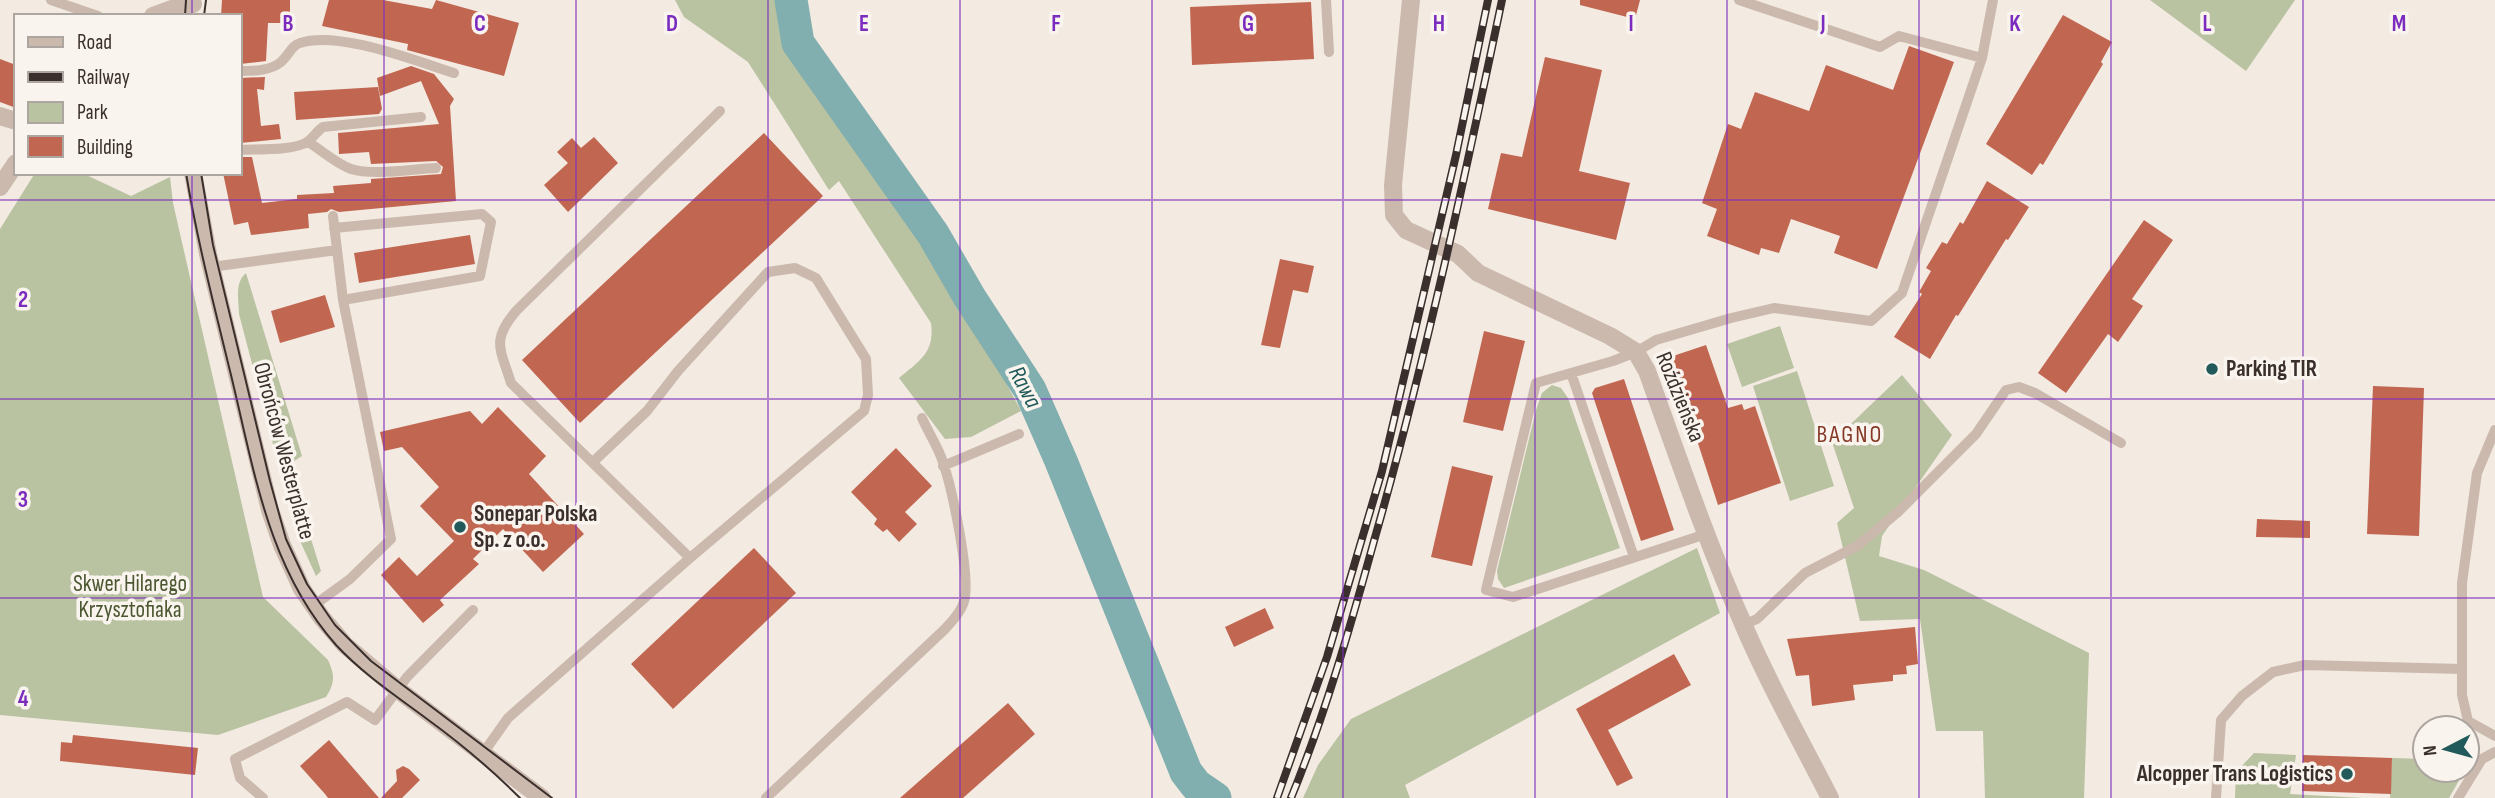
<svg xmlns="http://www.w3.org/2000/svg" width="2495" height="798" viewBox="0 0 2495 798" font-family="'Sofia Sans Condensed',sans-serif">
<style>
.green{fill:#b9c2a1}
.lines{fill:none;stroke-linecap:round;stroke-linejoin:round}
.river{stroke:#81afaf;stroke-width:33}
.building{fill:#c16751}
.service{stroke:#cbb9ad;stroke-width:10}
.minor{stroke:#cbb9ad;stroke-width:18}
.tertiary{stroke:#cbb9ad;stroke-width:18}
.tram{stroke:#3a2f2c;stroke-width:2}
.rail-casing{stroke:#3a2f2c;stroke-width:8}
.rail{stroke:#faf4ee;stroke-width:5;stroke-dasharray:16;stroke-linecap:butt}
.grid{fill:none;stroke:#7b2cbf;stroke-width:2;stroke-opacity:0.55}
.poi-dot{fill:#22595a;stroke:#faf4ee;stroke-width:2.5}
.labels{text-anchor:middle;dominant-baseline:central;stroke-width:7;stroke-linejoin:round;paint-order:stroke}
.poi-label{font-size:23px;font-weight:bold;fill:#3a2f2c;stroke:#faf4ee;text-anchor:start}
.street-label{font-size:23px;fill:#3a2f2c;stroke:#faf4ee}
.park-label{font-size:23px;fill:#4b5730;stroke:#faf4ee}
.water-label{font-size:24px;font-style:italic;fill:#22595a;stroke:#faf4ee}
.neighbourhood-label{font-size:24px;letter-spacing:2px;fill:#863927;stroke:#faf4ee}
.grid-label{font-size:23px;text-anchor:middle;font-weight:bold;fill:#7b2cbf;stroke:#faf4ee;stroke-width:7;stroke-linejoin:round;paint-order:stroke}
</style>
<rect width="100%" height="100%" fill="#f3eae2"/>
<path class="green" d="M675,0H781L789,46L921,236L976,326L1021,411L971,437L945,439L899,378C919,361 935,353 931,323L839,181L829,190L748,62L684,17Z
M2150,0H2295L2246,71Z
M35,173H82L131,196L170,177L173,203L263,597L328,660C335,675 335,683 326,697L218,735L0,715V229Z
M246,273L302,456L288,465L321,571L316,576L296,532L239,314C239,301 234,283 246,273Z
M1780,326L1794,368L1742,387L1727,344Z
M1797,371L1834,486L1790,501L1753,386Z
M1902,375L1952,435L1882,536L1879,556L1924,570L2089,653L2084,798H1985L1983,731H1936L1920,619L1860,621L1837,523L1854,508L1832,442Z
M1552,385L1561,388L1568,398L1620,548L1504,588L1498,579L1497,571L1536,410L1542,393Z
M1697,548L1720,613L1405,785L1410,798H1303L1318,765L1351,719Z
M2254,753L2296,755L2290,794L2363,798H2235L2236,772Z
M2392,758L2425,759V770H2465L2449,798H2390Z"/>
<g class="lines">
<path class="river" d="M791,0L798,43L933,234L970,298L1030,390L1061,461L1186,772L1196,785L1215,798"/>
</g>
<path class="building" d="M222,0H290V23H268L266,61L240,64V16H221Z
M329,0H383L432,9L436,0L519,23L504,76L407,50L408,44L322,26Z
M1580,0H1640L1635,19L1580,5Z
M1311,2L1314,59L1192,65L1190,7Z
M2063,15L2112,42L2101,62L2103,64L2043,165L2040,163L2032,175L1986,144Z
M1909,46L1954,62L1877,269L1834,253L1840,236L1791,219L1779,253L1761,248L1759,255L1707,236L1717,209L1702,203L1728,124L1741,129L1755,92L1809,111L1826,65L1893,90Z
M1545,57L1602,70L1579,171L1630,183L1616,240L1488,209L1501,153L1522,157Z
M0,59L16,65V108L0,102Z
M411,66L434,74L454,99L450,106L456,201L339,212L331,209L327,212L308,214L309,228L251,235L248,222L234,225L223,173H240V157H252L262,203L297,199V195L334,193L333,186L371,183V179L441,174L443,167L436,161L371,164L369,152L339,154L338,133L439,124L421,81L380,96L377,78Z
M265,77L264,90L257,89L261,126L279,124L281,139L240,143V78Z
M378,87L382,109L379,114L296,120L294,92Z
M764,133L823,196L580,423L522,360Z
M594,137L618,163L568,212L544,185L568,163L557,152L572,138L581,148Z
M1987,181L2029,207L2008,240L2006,239L1958,316L1956,315L1930,359L1894,337L1922,294L1919,292L1931,271L1926,268L1942,242L1947,244L1960,222L1963,224Z
M2144,220L2173,240L2132,299L2143,306L2118,342L2108,334L2066,393L2038,373Z
M470,235L475,264L359,283L354,253Z
M1280,259L1314,266L1308,293L1293,290L1280,348L1261,345Z
M325,295L335,327L280,343L271,311Z
M1484,331L1525,341L1503,431L1463,422Z
M1706,345L1728,408L1742,404L1744,410L1755,406L1781,483L1718,505L1670,357Z
M1624,379L1674,530L1641,541L1592,393L1595,388Z
M2373,386L2424,388L2419,536L2367,534Z
M498,407L546,456L529,474L584,534L543,572L503,529L473,559L479,564L440,600L444,605L423,623L381,575L399,557L417,576L454,541L420,506L439,487L402,447L384,451L380,432L470,411L482,424Z
M896,448L932,486L905,512L917,524L899,542L887,529L883,532L874,524L877,519L851,492Z
M1452,466L1493,476L1472,566L1431,557Z
M2257,519L2310,521V538L2256,537Z
M754,548L796,593L673,709L631,664Z
M1265,608L1274,628L1234,647L1225,627Z
M1915,627L1918,664L1906,666L1907,674L1893,675V681L1853,685L1855,700L1812,706L1809,675L1796,676L1787,639Z
M1674,654L1691,685L1608,730L1633,778L1617,786L1576,709Z
M1008,703L1035,734L963,798H900Z
M73,735L198,748L195,775L60,761L61,742L72,743Z
M329,740L379,798H328L325,794L300,766Z
M2303,755L2392,758L2391,794L2302,791Z
M403,766L409,769L420,780L402,798H381L397,781L396,770Z"/>
<g class="lines">
<path class="service" d="M51,0L98,16
M1326,0L1329,52
M1739,0L1880,47L1899,36L1982,58
M240,71C254,71 270,71 281,62C288,56 292,45 300,43C338,30 416,61 454,73
M308,142C323,151 335,163 351,169C374,176 412,169 436,168
M240,150C256,149 294,151 307,142C313,138 317,131 323,127L421,117
M334,228L482,214L491,222L480,276L343,300
M211,267L337,250
M1571,373L1634,557
M2495,430L2477,473L2462,583V695L2468,721L2495,736
M943,466L1019,434
M1706,534L1513,597L1486,590L1536,383L1613,361L1636,352L1656,340L1731,318L1774,308L1871,321L1902,293L1982,58L1993,0
M690,558L511,383C500,348 491,340 517,310L720,111
M313,606L350,579L391,539L343,300L333,216
M1743,625L1757,619L1805,573L1857,546L1897,513L1976,434L2006,390L2019,387L2035,393L2121,443
M484,752L508,718L690,558L864,411L868,395L866,359L816,278L795,268L768,272L678,371L647,411L593,462
M263,798L240,778L235,759L347,702L375,720L407,677L473,610
M766,798L945,629C953,620 963,610 965,597C969,569 951,479 939,452C934,441 927,429 922,418
M2216,798L2221,720L2242,696L2273,672L2305,665L2462,669
M2458,798L2482,759L2495,752"/>
<path class="minor" d="M1411,0L1393,185L1394,215L1406,230L1458,254L1478,273L1610,336L1636,352L1647,371C1678,457 1707,543 1744,626C1769,685 1801,741 1830,798
M0,116L16,121"/>
<path class="tertiary" d="M153,16L180,6L193,4
M193,173L208,254L270,510L282,545L302,589L322,618L345,645L397,689L542,798
M0,187L16,163"/>
<path class="tram" d="M185,16L186,0
M204,16L206,0
M186,173C197,240 214,305 230,371C254,468 267,567 336,645C363,674 396,696 427,719C460,743 491,769 520,798
M201,173L213,245L270,481L286,539L307,584L335,625L371,661L552,798"/>
<g class="rail-casing">
<path id="rail" d="M1277,798L1327,657L1382,471L1456,155L1488,0
M1291,798C1325,715 1350,628 1374,541C1425,363 1464,181 1502,0"/>
</g>
<use href="#rail" class="rail"/>
</g>
<path class="grid" d="M192,0V16M384,0V798M576,0V798M768,0V798M960,0V798M1152,0V798M1343,0V798M1535,0V798M1727,0V798M1919,0V798M2111,0V798M2303,0V798M192,173V798M0,200H2495M0,399H2495M0,598H2495"/>
<g class="poi-dot">
<circle cx="2212" cy="369" r="7"/>
<circle cx="460" cy="527" r="7"/>
<circle cx="2347" cy="774" r="7"/>
</g>
<g class="labels">
<g class="poi-label">
<text x="2226" y="369">Parking TIR</text>
<text x="474" y="514">Sonepar Polska<tspan x="474" dy="26">Sp. z o.o.</tspan></text>
<text x="2333" y="774" text-anchor="end">Alcopper Trans Logistics</text>
</g>
<g class="street-label">
<text transform="translate(1680 397) rotate(68)">Roździeńska</text>
<text transform="translate(284 451) rotate(75)">Obrońców Westerplatte</text>
</g>
<g class="park-label">
<text x="130" y="584">Skwer Hilarego<tspan x="130" dy="26">Krzysztofiaka</tspan></text>
</g>
<g class="water-label">
<text transform="translate(1025 387) rotate(62)">Rawa</text>
</g>
<g class="neighbourhood-label">
<text x="1850" y="434">BAGNO</text>
</g>
</g>
<g class="grid-label">
<text x="288" y="31">B</text>
<text x="480" y="31">C</text>
<text x="672" y="31">D</text>
<text x="864" y="31">E</text>
<text x="1056" y="31">F</text>
<text x="1248" y="31">G</text>
<text x="1439" y="31">H</text>
<text x="1631" y="31">I</text>
<text x="1823" y="31">J</text>
<text x="2015" y="31">K</text>
<text x="2207" y="31">L</text>
<text x="2399" y="31">M</text>
<text x="23" y="307">2</text>
<text x="23" y="507">3</text>
<text x="23" y="706">4</text>
</g>
<rect x="14" y="14" width="228" height="161" fill="#faf4ee" stroke="#ada5a0" stroke-width="2"/>
<rect x="28" y="37" width="35" height="10" fill="#cbb9ad" stroke="#ada5a0" stroke-width="2"/>
<text x="77" y="49" font-size="21" fill="#3a2f2c">Road</text>
<rect x="28" y="72" width="35" height="10" fill="#3a2f2c" stroke="#ada5a0" stroke-width="2"/>
<text x="77" y="84" font-size="21" fill="#3a2f2c">Railway</text>
<rect x="28" y="102" width="35" height="21" fill="#b9c2a1" stroke="#ada5a0" stroke-width="2"/>
<text x="77" y="119" font-size="21" fill="#3a2f2c">Park</text>
<rect x="28" y="136" width="35" height="21" fill="#c16751" stroke="#ada5a0" stroke-width="2"/>
<text x="77" y="154" font-size="21" fill="#3a2f2c">Building</text>
<g transform="translate(2446 749) rotate(264)"><circle r="33" fill="#faf4ee" stroke="#ada5a0" stroke-width="2"/>
<path d="M0-5L12 26L0 18L-12 26Z" fill="#22595a"/>
<text y="-10" font-size="19" font-weight="bold" text-anchor="middle" fill="#3a2f2c">N</text>
</g>
</svg>
